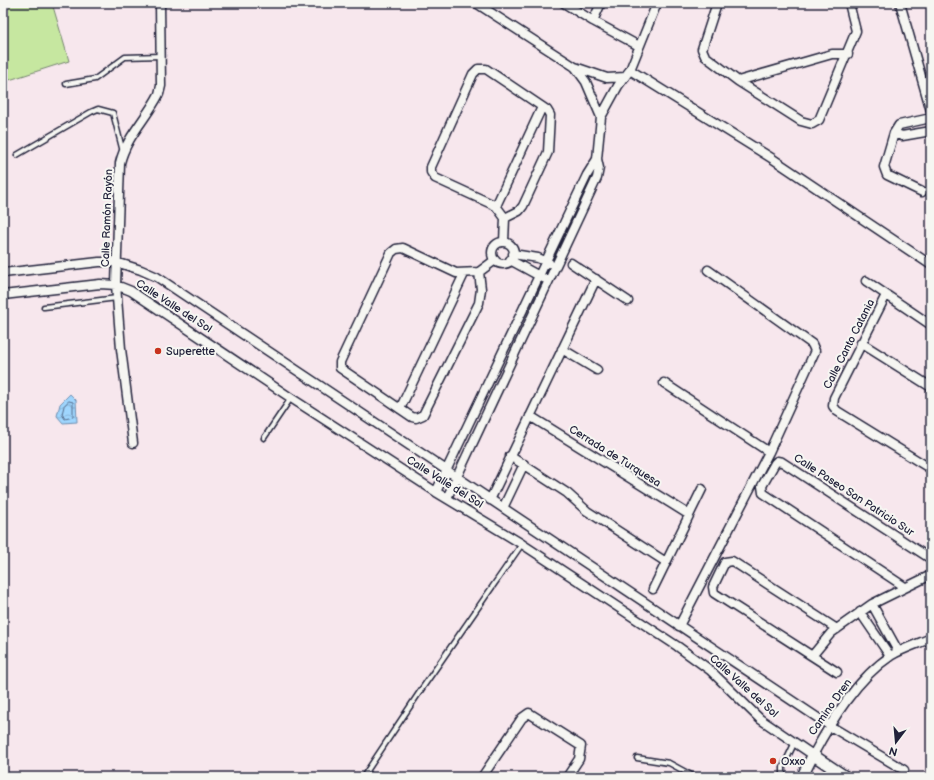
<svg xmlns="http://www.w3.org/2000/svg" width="934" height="780" viewBox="0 0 934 780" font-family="'Balsamiq Sans',sans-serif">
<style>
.pitch{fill:#c6e7a0;stroke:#74846e}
.water{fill:url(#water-waves);stroke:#6d8eb0}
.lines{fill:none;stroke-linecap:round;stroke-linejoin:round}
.shore{stroke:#546a89;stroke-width:1}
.service-casing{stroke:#22223b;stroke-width:7}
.minor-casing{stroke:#22223b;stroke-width:11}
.tertiary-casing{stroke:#22223b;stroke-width:13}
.service{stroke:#f6f6f2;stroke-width:4}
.minor{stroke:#f6f6f2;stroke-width:8}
.tertiary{stroke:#f6f6f2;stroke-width:10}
.poi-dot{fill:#c8321e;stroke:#f6f6f2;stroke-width:1.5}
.labels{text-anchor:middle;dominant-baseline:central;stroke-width:4;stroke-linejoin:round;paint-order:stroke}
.street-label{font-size:11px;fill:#22223b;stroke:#f6f6f2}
.poi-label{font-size:11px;fill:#22223b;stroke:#f6f6f2;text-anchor:start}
</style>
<defs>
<pattern id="water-waves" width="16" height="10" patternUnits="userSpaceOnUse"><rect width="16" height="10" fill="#9fd6fe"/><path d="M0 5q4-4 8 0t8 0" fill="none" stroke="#89b7db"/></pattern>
</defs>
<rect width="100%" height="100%" fill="#f7e7ed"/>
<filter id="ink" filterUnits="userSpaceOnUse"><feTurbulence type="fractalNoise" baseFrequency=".025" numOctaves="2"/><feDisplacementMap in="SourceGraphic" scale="8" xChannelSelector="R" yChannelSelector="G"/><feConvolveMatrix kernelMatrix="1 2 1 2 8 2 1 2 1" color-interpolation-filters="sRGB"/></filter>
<g filter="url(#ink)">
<path class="pitch" d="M3,3H52L69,61L3,82Z"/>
<path class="water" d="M70,394L76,400L77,422L63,423L57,416L60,404Z"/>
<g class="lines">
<path class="shore" d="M69,401L73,402V417L65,419L62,414L64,406Z"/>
<g class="service-casing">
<path id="service" d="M66,84L95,79L125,57L161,56
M17,155L91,112L98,109L113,113L123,152
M44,307L117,298
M264,438L291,398
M637,758L669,763L695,777
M363,777L423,687L522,544
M783,777V767L794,744"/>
</g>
<g class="minor-casing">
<path id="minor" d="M564,3L593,21L639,46
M717,3L702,49L705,56L738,81L832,54H848
M900,3L931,111
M593,21L601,3
M575,67L607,78L625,77
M630,70L657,3
M738,81L801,121L812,124L819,120L856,31L849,3
M601,117L618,86L630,70L773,159L931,265
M894,133L902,136L931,131
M922,192L887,175L884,167L894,133L899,125L931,118
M496,206L542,107
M504,242L505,218L496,206L435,178L431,172V167L473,74L478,69H486L547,110L550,115L548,152L523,206L519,211L505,218
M492 253a11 11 0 1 1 22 0a11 11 0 1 1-22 0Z
M513,254L538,258L549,263
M510,260L543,278
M571,263L628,301
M479,272L481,289L479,303L423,415L416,418L412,417L340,368V362L391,253L396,249L403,248L456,273L479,272L495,260
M3,273L99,262H116L141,270L157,277L830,726L904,770
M866,281L931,325
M3,295L100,284L116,285L131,291L291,398L436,492L522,544L677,646L710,670L760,719L813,755C832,720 857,678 892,655C904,648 918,644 931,638
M886,295L834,398L833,406L837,411L931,469
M861,343L931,387
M562,349L597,370
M664,383L769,452
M400,409L464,274
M530,416L688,514
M133,443L121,349L116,285L120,163C126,137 147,118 159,94L161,86L160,3
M510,456L567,493L587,511L666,562
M436,492L587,175L597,159
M447,498L597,178L599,168L597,159L601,117L586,82L575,67L476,3
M490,500L596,279
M503,508L524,464
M905,587L763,493L762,486L775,463L777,461L782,462L931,559
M653,589L702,489
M872,604L898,651
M860,612L890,656
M679,626L769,452L815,351L812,344L708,270
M812,656L831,633L872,604L931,575
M837,672L714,593L713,587L725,562L732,561L837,629
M482,777L522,718L529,713L581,746L579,759L567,777"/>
</g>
<g class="tertiary-casing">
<path id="tertiary" d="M802,777L813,755L846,777"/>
</g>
<use href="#service" class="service"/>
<use href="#minor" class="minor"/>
<use href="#tertiary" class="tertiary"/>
</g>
</g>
<g class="poi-dot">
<circle cx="158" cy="351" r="4"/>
<circle cx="773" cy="761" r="4"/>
</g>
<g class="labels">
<g class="street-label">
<text transform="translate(107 218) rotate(-88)">Calle Ramón Rayón</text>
<text transform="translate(174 306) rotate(33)">Calle Valle del Sol</text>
<text transform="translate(849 344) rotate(-63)">Calle Canto Catania</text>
<text transform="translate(615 456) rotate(32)">Cerrada de Turquesa</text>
<text transform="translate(445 482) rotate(32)">Calle Valle del Sol</text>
<text transform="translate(854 495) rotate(33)">Calle Paseo San Patricio Sur</text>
<text transform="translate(744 686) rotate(42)">Calle Valle del Sol</text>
<text transform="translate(830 707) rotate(-55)">Camino Dren</text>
</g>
<g class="poi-label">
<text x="166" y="351">Superette</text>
<text x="781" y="761">Oxxo</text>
</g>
</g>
<rect width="934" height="780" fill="none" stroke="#f6f6f2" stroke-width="16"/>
<rect x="8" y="8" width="918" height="764" fill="none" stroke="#22223b" stroke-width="1.5" filter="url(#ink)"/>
<g transform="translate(896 742) rotate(196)" stroke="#f6f6f2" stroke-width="3" paint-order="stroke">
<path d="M0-3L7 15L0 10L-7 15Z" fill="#22223b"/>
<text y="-6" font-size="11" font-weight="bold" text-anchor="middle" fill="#22223b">N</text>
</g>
</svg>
